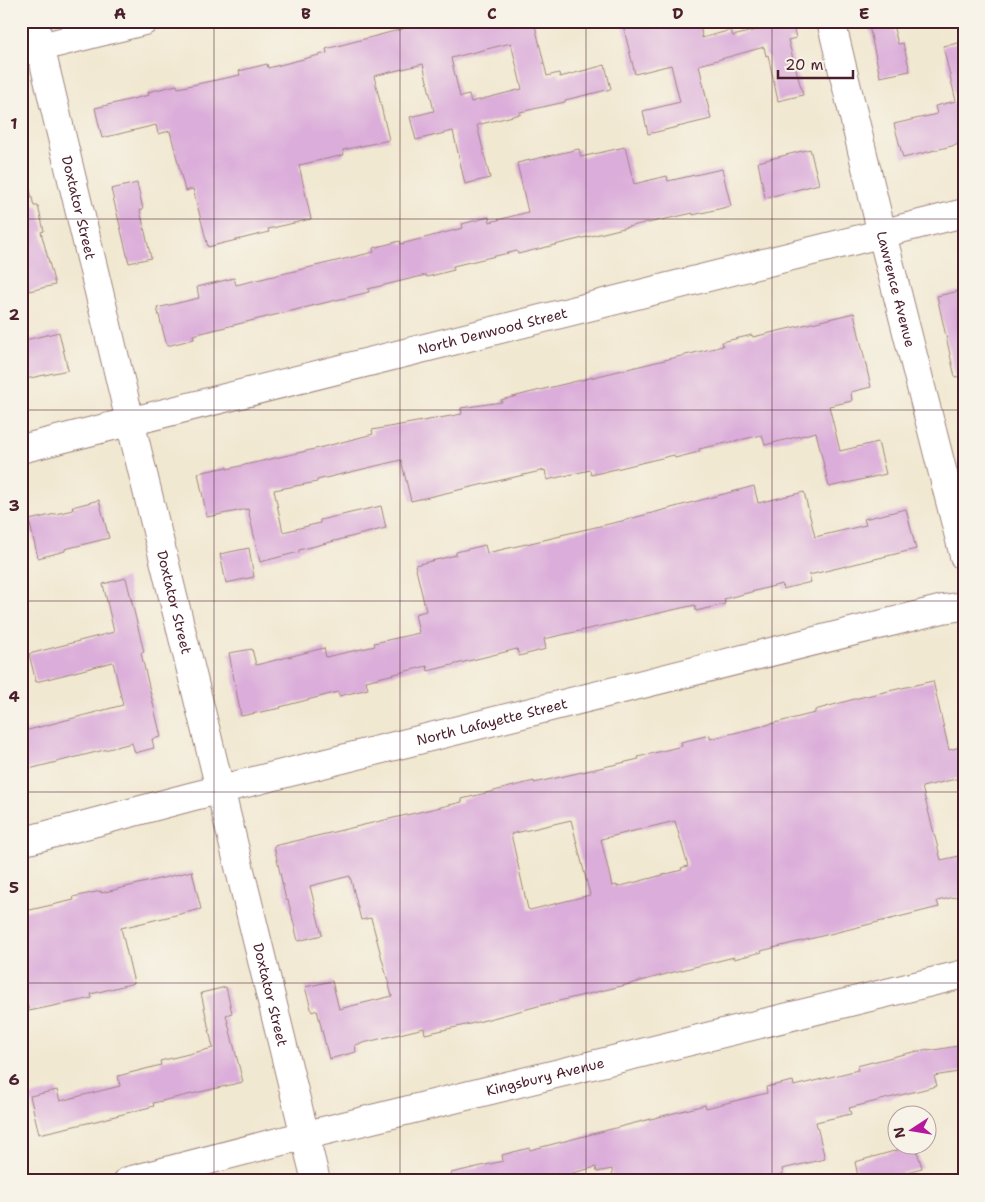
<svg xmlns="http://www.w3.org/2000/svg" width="985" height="1202" viewBox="0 0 985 1202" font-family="'Shantell Sans',sans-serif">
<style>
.building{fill:#dbadda;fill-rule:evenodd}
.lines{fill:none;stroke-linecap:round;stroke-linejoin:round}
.minor-casing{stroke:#9e847e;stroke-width:30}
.minor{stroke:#fff;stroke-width:28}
.grid{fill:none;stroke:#4a1f2b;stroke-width:1;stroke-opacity:0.55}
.labels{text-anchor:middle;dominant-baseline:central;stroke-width:4.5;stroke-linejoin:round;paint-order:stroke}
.street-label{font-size:14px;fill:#4a1f2b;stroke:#f7f3e8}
.neatline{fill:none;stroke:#4a1f2b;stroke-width:2}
.grid-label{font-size:16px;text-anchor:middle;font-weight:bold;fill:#4a1f2b}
</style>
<rect width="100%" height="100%" fill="#f7f3e8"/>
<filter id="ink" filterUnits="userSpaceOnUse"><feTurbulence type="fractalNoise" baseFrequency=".02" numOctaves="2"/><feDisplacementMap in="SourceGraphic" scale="10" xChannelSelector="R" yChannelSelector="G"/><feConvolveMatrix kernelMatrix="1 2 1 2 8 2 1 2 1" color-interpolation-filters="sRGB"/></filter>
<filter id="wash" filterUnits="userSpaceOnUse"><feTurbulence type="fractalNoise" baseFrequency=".0096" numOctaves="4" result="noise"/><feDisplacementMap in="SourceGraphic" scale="20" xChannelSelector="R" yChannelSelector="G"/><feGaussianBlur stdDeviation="1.12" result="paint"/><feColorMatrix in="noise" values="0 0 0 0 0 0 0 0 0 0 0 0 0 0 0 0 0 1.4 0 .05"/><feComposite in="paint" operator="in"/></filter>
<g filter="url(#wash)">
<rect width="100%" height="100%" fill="#f1e8d1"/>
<g id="blocks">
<path class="building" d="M433,21H534L547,76L559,73L560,77L605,65L611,89L565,100V102L520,112L521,114L477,125L490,178L465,184L453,131L416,140L410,117L434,111L423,64L374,76L389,140L343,150L344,155L299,165L311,219L268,229L269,232L208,247L193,189L185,191L170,131L158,134L156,125L102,138L95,108L149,95L148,92L177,85L178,88L240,75L239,71L267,64L268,68L327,53L326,49ZM511,43L522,89L471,102L469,95L460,97L451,58Z
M622,21H700L702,38L731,30L733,36L792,21L796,38L788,40L803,95L778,101L768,55L766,56L764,47L699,65L711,119L648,134L643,111L680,102L671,65L635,74Z
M868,21H892L898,44L903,43L910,71L880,77Z
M964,42V143L903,158L894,124L937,114L935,106L956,101L943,46Z
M625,147L634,184L667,176L668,181L722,169L731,206L693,215V213L648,223V222L518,254L517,251L453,266L454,270L427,277L426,275L368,289L369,292L193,335L194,339L167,346L157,308L199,298L197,287L234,278L236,285L374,252L373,248L400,241L401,244L463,228L462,224L489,217L490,222L528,212L517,163L579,149L581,157Z
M810,149L819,184L765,198L758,162Z
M28,182L34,206H38L44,231L41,232L55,285L29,291L21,260V183Z
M137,183L143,209L140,210L151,258L129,263L111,189Z
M964,290V376L955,377L937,296Z
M854,313L871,387L851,392L852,401L829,406L840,451L878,442L886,474L829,487L816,432L765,445L762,435L699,449V452L675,458L674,455L591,475L590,470L547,480L545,470L411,501L401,460L317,480V482L274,490L283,532L320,523V520L381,506L386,528L299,550V552L260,562L248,509L207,517L198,473L227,467V469L315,449L373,434L372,430L462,414L461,408L502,402L501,400L548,388L723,346L722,342L752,335L753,337Z
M59,332L68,370L21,380V341Z
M754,486L758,503L804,492L815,537L866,525L864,519L906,509L916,549L809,575L811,582L783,589L782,584L724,599L725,604L696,611L695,605L544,639L546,649L519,656L517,649L428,671L427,666L366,681L368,689L339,696L338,692L280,707L281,708L241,716L229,653L252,649L256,665L324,648L326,657L375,646L374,643L419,633L415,614L426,611L415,565L456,555V552L485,545L487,553L561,536V535L622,521Z
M99,500L109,538L65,549V551L38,558L29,520L73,510L72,507Z
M249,548L254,577L226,583L220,554Z
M126,578L144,652L141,653L161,737L152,739L154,748L135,753L132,743L21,771V732L123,705L113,662L36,682L29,654L114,632L103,584Z
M933,681L949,750L964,746V777L922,787L941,860L964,855V895L937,901L939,907L761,951L762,952L734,959V957L674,972L630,984L542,1005L470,1024L425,1034L424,1028L355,1045L356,1052L329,1059L317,1010L312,1012L305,987L332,981L339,1009L392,996L371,918L361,920L350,876L310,886L322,935L298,941L288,900H286L274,846L462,802V799L534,781V783L639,759L638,757L682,746L681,742L710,735V739L815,713V710L858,698ZM571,820L590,895L530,910L529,909H528L511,834ZM675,821L688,866L681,868L682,870L617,887V885L612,886L601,839Z
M192,871L201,909L121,928L134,983L91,994L92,998L29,1011L21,981V912L74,900L73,897L101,891V893Z
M226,987L232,1013L226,1015L243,1082L153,1103L154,1106L96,1121L39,1134L30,1096L57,1090L60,1101L120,1086L118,1076L161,1065L160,1061L213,1048L201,993Z
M964,1045V1071L934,1076L937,1086L849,1108L851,1114L816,1122L825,1159L782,1169L783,1174L758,1181H613L612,1169L597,1172L596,1167L542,1181H452L451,1173L503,1161L502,1155L529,1148L530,1150L705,1105L706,1108L767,1093L766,1087L793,1081L794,1086L858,1070L857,1066L900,1055L928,1049V1051Z
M915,1144L922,1168L873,1181H859L855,1162L898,1150L897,1148Z"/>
</g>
</g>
<g filter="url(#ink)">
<use href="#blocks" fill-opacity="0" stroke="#9e847e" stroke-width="1"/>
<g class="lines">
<g class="minor-casing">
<g id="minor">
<path id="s1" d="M34,21L130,421L316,1181"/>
<path id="s2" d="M831,21L882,234L964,556"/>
<path d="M21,52L144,21"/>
<path id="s3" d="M21,449L964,213"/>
<path id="s4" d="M21,842L190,797L943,609L964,606"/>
<path id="s5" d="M128,1181L274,1143L964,974"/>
</g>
</g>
<use href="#minor" class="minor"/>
</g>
</g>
<path class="grid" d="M214,21V1181M400,21V1181M586,21V1181M772,21V1181M21,219H964M21,410H964M21,601H964M21,792H964M21,983H964"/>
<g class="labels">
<g class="street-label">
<text stroke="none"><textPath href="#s1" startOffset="192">Doxtator Street</textPath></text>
<text stroke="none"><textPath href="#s2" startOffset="276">Lawrence Avenue</textPath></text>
<text stroke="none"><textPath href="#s3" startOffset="486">North Denwood Street</textPath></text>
<text stroke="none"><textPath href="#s1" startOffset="598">Doxtator Street</textPath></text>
<text stroke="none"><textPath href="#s4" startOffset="486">North Lafayette Street</textPath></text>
<text stroke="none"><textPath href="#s1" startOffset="1002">Doxtator Street</textPath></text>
<text stroke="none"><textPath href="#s5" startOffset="430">Kingsbury Avenue</textPath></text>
</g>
</g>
<rect width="985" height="1202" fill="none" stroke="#f7f3e8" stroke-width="55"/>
<g transform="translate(912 1130) rotate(258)"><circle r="24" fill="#f7f3e8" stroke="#b29e9c"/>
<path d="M0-4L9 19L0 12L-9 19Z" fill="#b5179e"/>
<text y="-8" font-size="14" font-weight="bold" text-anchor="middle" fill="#4a1f2b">N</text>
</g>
<path d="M778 70v8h75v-8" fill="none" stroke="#4a1f2b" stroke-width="2.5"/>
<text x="785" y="70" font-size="15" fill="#4a1f2b" stroke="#f7f3e8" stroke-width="4" paint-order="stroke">20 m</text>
<rect x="28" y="28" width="930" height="1146" class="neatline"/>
<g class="grid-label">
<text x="120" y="19">A</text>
<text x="306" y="19">B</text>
<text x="492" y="19">C</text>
<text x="678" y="19">D</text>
<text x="864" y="19">E</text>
<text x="14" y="129">1</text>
<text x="14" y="320">2</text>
<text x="14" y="511">3</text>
<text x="14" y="702">4</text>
<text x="14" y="893">5</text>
<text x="14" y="1085">6</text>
</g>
</svg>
